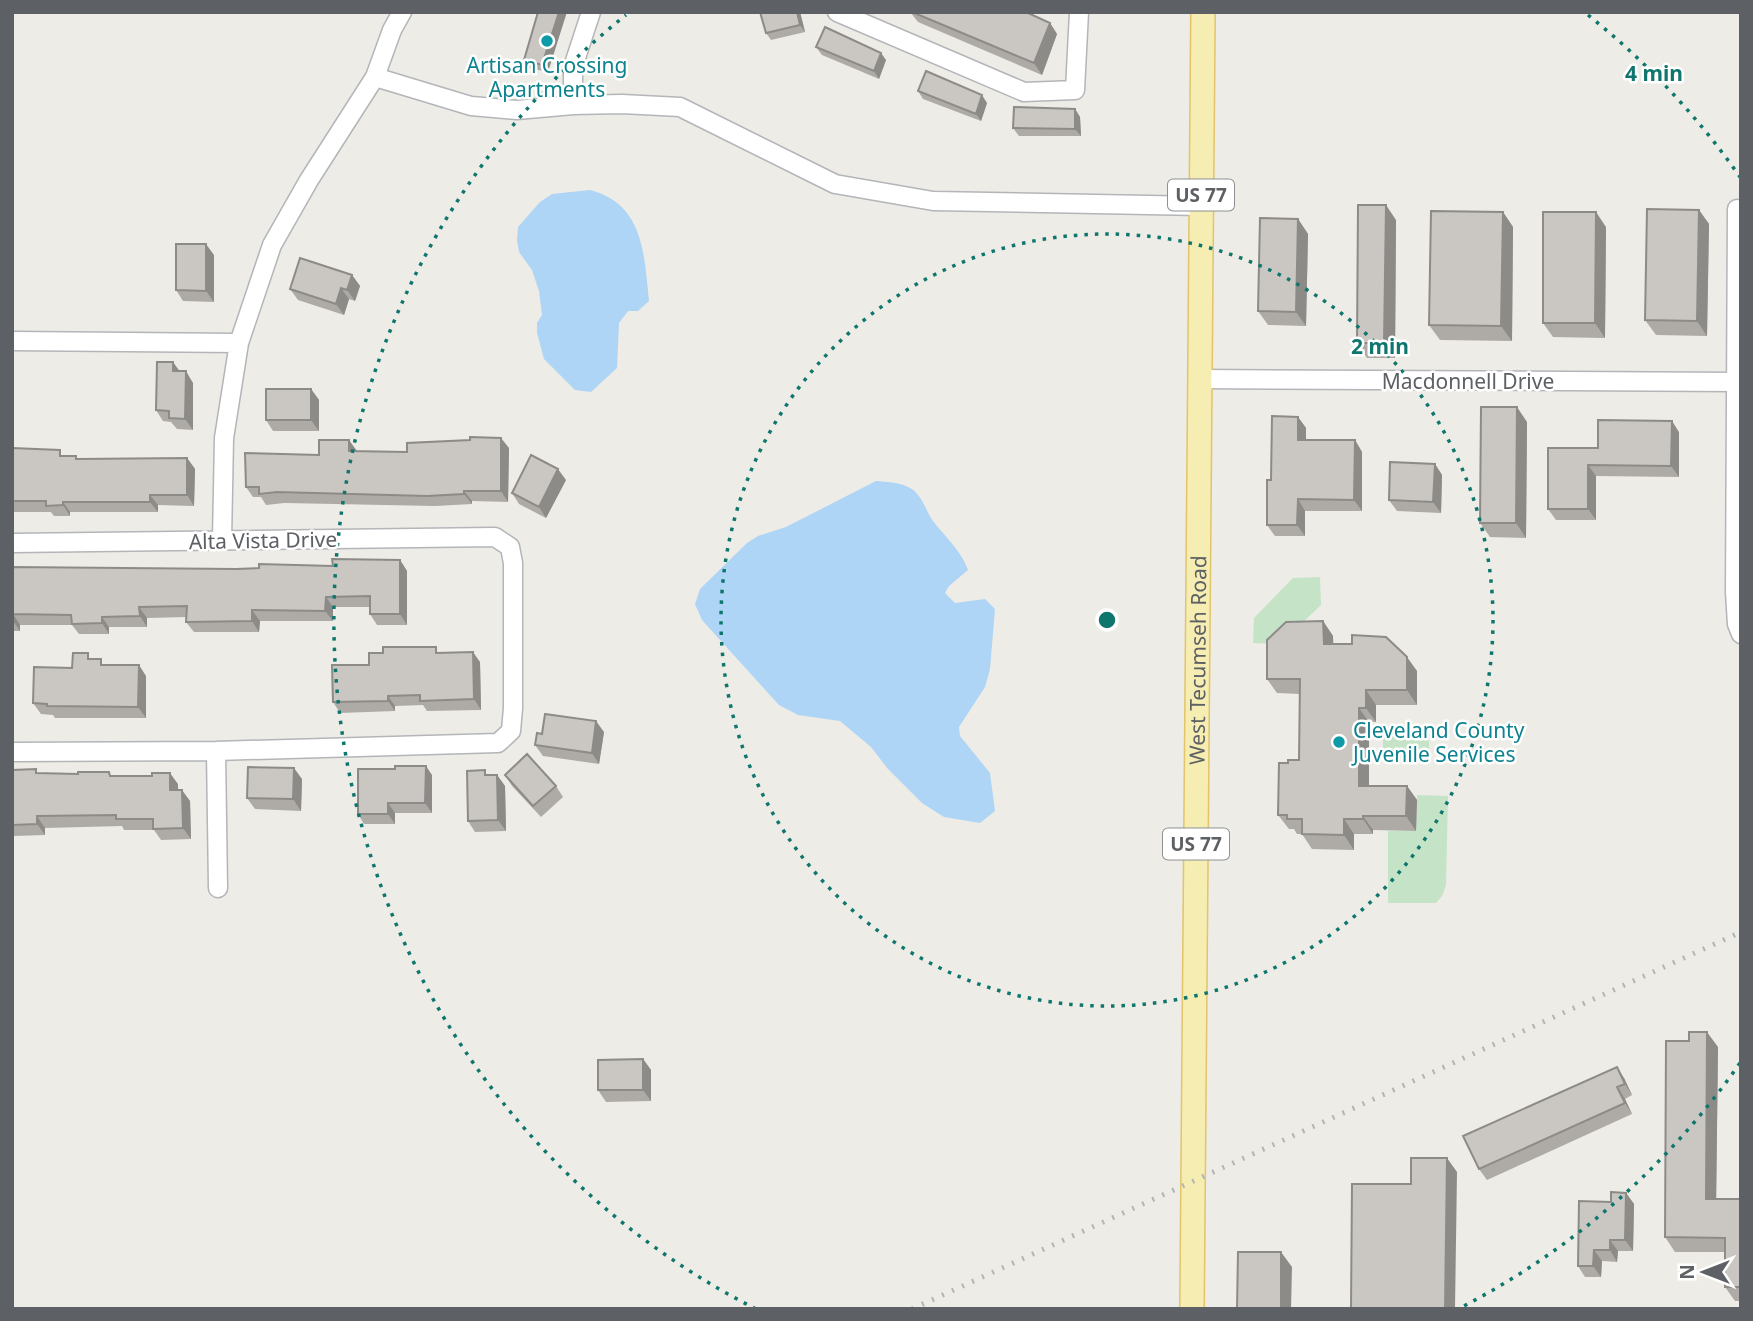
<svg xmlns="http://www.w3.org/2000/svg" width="1753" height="1321" viewBox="0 0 1753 1321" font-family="'Noto Sans',sans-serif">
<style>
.green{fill:#c5e3c6}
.water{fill:#aed4f6}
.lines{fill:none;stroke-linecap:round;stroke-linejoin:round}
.minor-casing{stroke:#b3b5b9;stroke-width:21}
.major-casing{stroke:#e2c46a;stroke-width:26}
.minor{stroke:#fff;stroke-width:18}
.major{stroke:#f6edb2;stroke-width:23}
.rail{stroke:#b3b4b4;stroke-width:5;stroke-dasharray:2 9;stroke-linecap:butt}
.wall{fill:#aeaba7}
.shaded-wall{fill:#8d8b88}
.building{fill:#cac7c2;stroke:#8d8b88;stroke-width:2}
.ring{fill:none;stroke:#0f766e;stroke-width:3.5;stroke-dasharray:3.5 7}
.culture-dot{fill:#0f9aa8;stroke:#fff;stroke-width:2.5}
.labels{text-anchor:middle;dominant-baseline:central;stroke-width:5;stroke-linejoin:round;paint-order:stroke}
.shield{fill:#fff;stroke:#8e9092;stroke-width:2}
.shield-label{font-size:19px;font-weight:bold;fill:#5d6064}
.culture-label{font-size:21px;fill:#0d838f;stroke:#fff}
.street-label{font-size:21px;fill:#5d6064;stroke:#fff}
.centre{fill:#0f766e;stroke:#fff;stroke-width:3.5}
.ring-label{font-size:21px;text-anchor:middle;font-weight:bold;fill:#0f766e;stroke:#fff;stroke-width:5;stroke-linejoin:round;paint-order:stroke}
</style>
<rect width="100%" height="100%" fill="#eeece6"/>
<path class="green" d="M1320,577L1321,605L1280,644L1253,643L1254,618L1293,578Z
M1383,732H1429V755H1383Z
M1417,795L1448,796L1446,885L1442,896L1436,903H1388V831H1416Z"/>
<path class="water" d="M590,190C644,204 644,254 649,301L638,311H628L619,323L617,368L591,392L575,390L544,359L537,333V323L542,315L539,291L532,270L519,252L517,240L518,227L540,202L552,194Z
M876,481C886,482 898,482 908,487C922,493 925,510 933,521C945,537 961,550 968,570L949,586L945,593L955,603L985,599L995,609L990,669L985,687L959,727L960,736L990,773L995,811L980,823L944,817L922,803L888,769L871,747L840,721L798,715L779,705L702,620L695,604L700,589L747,543L758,536L786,527Z"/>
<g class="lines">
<g class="minor-casing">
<path id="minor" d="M837,12L1024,92L1075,90L1079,12
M375,77L392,30L402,12
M573,105L622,104L680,107L835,184L933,201L1201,206
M1737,209L1735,592L1737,624L1741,634
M12,341L239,343
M1200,379L1736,382
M222,540L224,438L239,343L272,245L309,180L375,77L471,106L517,110L573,105V67L591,12
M12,543L495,537L510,547L513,563V708L511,731L498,743L216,751L12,752
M216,751L218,888"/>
</g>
<g class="major-casing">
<g id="major">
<path id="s1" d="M1192,1309L1203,12"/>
</g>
</g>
<use href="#minor" class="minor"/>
<use href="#major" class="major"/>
<path class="rail" d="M912,1309L1741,932"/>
</g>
<path class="wall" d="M538,12L548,72L529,68L524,60Z
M800,12L805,32L771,40L766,33Z
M910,12H1026L1050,23L1057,34L1042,75L918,22Z
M816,47L886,60L879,79L822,55Z
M918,91L987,103L981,121L923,99Z
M1075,109L1080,117L1081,136H1019L1013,128Z
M1699,210L1709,224L1707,336L1656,335L1645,320Z
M1503,212L1513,227L1512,341L1440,340L1429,325Z
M1298,219L1308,234L1306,326L1268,325L1258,311Z
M1396,220L1395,358H1367L1357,343Z
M1606,227L1605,338L1553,337L1543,323Z
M214,255V302L183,301L176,290Z
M352,275L360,286L355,301L349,299L344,315L298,300L290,289Z
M180,371L193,383V430L177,429L171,422L163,421L156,410Z
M311,389L319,400V431H273L266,420Z
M1298,417L1306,428V440H1355L1362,452V511H1305V536H1275L1267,525L1271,480Z
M1527,422L1526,538L1490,537L1480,523Z
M1679,432V477L1596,476V520H1556L1548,509L1598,448Z
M12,448L78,459L187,458L195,469L194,506L158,505V512H70V516H54L51,512H12Z
M509,448L508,502L472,501V504L435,506L284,503L266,505L261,497H253L246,487L319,455L357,451L407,452Z
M1435,464L1442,475L1441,513L1397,511L1389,500Z
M566,480L546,518L519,504L512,493Z
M400,560L407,571V625H377L370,614V607H333V621H260L259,632H194L186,622L187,617L147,618V627H109V634H79L72,625H20V631H12V567L236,569L333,566Z
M1323,621L1333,636V644L1417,671V705H1376V722H1369V786H1407L1417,800L1416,831L1373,830V834H1354V850L1312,849L1302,834H1297L1294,829H1289L1278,815L1288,763L1299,760L1300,694L1277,693L1267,679Z
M440,653L480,662L481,710L427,711L423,705L395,706V711L340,713L333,702L369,665Z
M105,665L146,676V718H55L53,715L41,714L33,703L72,668Z
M604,732L599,764L543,756L535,745L542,734Z
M12,770L39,773L112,776L178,784V790L190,801L191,839L161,840L154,830H124L122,826L45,828V835L14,836L12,833Z
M432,775V813H395V824H364L358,814Z
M488,775H497L505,786L506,831L475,832L468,821Z
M505,775L556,786L563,797L541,817L512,786Z
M302,779L301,811L255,809L247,798Z
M1718,1047L1716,1199H1741V1301H1735L1725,1287V1252H1675L1665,1237Z
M643,1059L651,1070V1101L606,1102L598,1090Z
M1624,1078L1632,1095L1625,1099L1632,1114L1487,1180L1479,1169Z
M1626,1193L1634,1204L1633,1251H1618L1617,1262L1602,1261L1601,1277H1585L1578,1266L1611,1202Z"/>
<path class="shaded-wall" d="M559,12H567L548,72L542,65Z
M797,12H800L805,32L800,25Z
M1050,23L1057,34L1042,75L1034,63Z
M881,53L886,60L879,79L874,71Z
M982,95L987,103L981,121L976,114Z
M1075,109L1080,117L1081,136L1075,129Z
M1386,205L1396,220L1395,358L1384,343Z
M1699,210L1709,224L1707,336L1697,321Z
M1503,212L1513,227L1512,341L1501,326Z
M1596,212L1606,227L1605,338L1595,323Z
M1298,219L1308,234L1306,326L1296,312Z
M206,244L214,255V302L206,291Z
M352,275L360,286L355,301L347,290Z
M341,288L349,299L344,315L336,304Z
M173,362L181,373L173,371Z
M186,371L193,383V430L185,419Z
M311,389L319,400V431L311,420Z
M1517,407L1527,422L1526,538L1516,523Z
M1298,417L1306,428V451L1298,440Z
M1672,421L1679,432V477L1671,466Z
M501,438L509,448L508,502L501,491Z
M349,440L357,451H349Z
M1355,440L1362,452V511L1354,500Z
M187,458L195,469L194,506L187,495Z
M1435,464L1442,475L1441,513L1433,502Z
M1588,465L1596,476V520L1588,509Z
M558,469L566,480L546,518L539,507Z
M464,491L472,501V504L464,494Z
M150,495L158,505V512L150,502Z
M1298,499L1305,511V536L1297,525Z
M63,502L70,512V516L63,505Z
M400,560L407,571V625L400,614Z
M326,597L333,607V621L325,611Z
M139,607L147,618V627L140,616Z
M252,610L260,621L259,632L252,621Z
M13,614L20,625V631L13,621Z
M102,617L109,627V634L102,623Z
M1323,621L1333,636L1334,659L1324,644Z
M473,652L480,662L481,710L474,699Z
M1407,657L1417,671V705L1407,690Z
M139,665L146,676V718L138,707Z
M1366,690L1376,705V722L1366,708Z
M388,696L395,706V711L388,701Z
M1359,708L1369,722V800L1359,786Z
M596,721L604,732L599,764L592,753Z
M426,766L432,775V813L425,803Z
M294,768L302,779L301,811L293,799Z
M170,773L178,784V801L170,790Z
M497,775L505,786L506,831L498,820Z
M1407,786L1417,800L1416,831L1406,816Z
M182,790L190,801L191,839L183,828Z
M388,803L395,813V824L388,814Z
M37,816L45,828V835L37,824Z
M1363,816L1373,830V834L1363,819Z
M1344,819L1354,834V850L1344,835Z
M1707,1032L1718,1047L1716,1214L1706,1199Z
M643,1059L651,1070V1101L643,1090Z
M1617,1067L1624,1078L1632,1095L1625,1084Z
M1617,1087L1625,1099L1632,1114L1625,1103Z
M1447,1158L1457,1172L1455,1309H1445Z
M1626,1193L1634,1204L1633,1251L1625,1240Z
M1610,1240L1618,1251L1617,1262L1610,1250Z
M1594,1250L1602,1261L1601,1277L1593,1266Z
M1281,1252L1292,1267L1291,1309H1281Z"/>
<path class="building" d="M538,12H559L542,65L524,60Z
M760,12H797L800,25L766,33Z
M912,12H1026L1050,23L1034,63Z
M825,27L881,53L874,71L816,47Z
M926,71L982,95L976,114L918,91Z
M1014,107L1075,109V129L1013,128Z
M1358,205H1386L1384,343H1357Z
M1647,209L1699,210L1697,321L1645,320Z
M1431,211L1503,212L1501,326L1429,325Z
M1543,212H1596L1595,323H1543Z
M1260,218L1298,219L1296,312L1258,311Z
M176,244H206V291L176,290Z
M300,258L352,275L347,290L341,288L336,304L290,289Z
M157,362H173V371H186L185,419L169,418V411L156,410Z
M266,389H311V420H266Z
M1481,407H1517L1516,523H1480Z
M1272,416L1298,417V440H1355L1354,500L1298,499L1297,525H1267V480H1271Z
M1598,420L1672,421L1671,466L1588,465V509H1548V448H1598Z
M470,437L501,438V491H464V494L427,496L277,492L259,494V487H246L245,453L319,455V440H349V451L407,452V443L470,440Z
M12,448L60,450V456H76V459L187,458V495H150V502H63V505L46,506V501H12Z
M531,455L558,469L539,507L512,493Z
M1390,462L1435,464L1433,502L1389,500Z
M332,559L400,560V614H370V596L326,597L325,611L252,610V621L186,622L187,606L139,607L140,616L102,617V623L72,624L71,615L13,614L12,621V567L236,569L259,568V564L333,566Z
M1323,621L1324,644H1352V635L1386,637L1407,657V690H1366V708H1359V786H1407L1406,816H1363V819H1344V835L1302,834V819H1287V815H1278L1279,763H1288V760H1299L1300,679H1267V640L1286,622Z
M383,647H436V653L473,652L474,699L420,701V695L388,696V701L333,702L332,665H369V653H383Z
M73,653H88V659H101V665H139L138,707L47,706V704L33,703L34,667L72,668Z
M545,714L596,721L592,753L535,745L537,733L542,734Z
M527,754L556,786L533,806L505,775Z
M395,766H426L425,803H388V814H358V769H395Z
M248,767L294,768L293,799L247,798Z
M36,769V773L78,774V772H109L110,776H152V773H170V790H182L183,828L153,829V819H116V815L37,816V824L12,825V770Z
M485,770V775H497L498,820L468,821L467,771Z
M1689,1032H1707L1706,1199H1741V1287H1725V1238L1665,1237L1666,1041H1689Z
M643,1059V1090H598V1060Z
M1617,1067L1625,1084L1617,1087L1625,1103L1479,1169L1463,1136Z
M1411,1158H1447L1445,1309H1351L1352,1184H1411Z
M1611,1192L1626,1193L1625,1240H1610V1250H1594L1593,1266H1578L1579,1201L1611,1202Z
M1238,1252H1281V1309H1237Z"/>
<g class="ring">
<circle cx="1107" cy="620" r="386"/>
<path d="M1740 1063A773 773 0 0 1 1458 1309M756 1309A773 773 0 0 1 626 15M1588 15A773 773 0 0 1 1740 177"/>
</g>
<g class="culture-dot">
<circle cx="547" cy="41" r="7"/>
<circle cx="1339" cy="742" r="7"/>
</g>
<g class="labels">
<g class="shield">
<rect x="1168" y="179.5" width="66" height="31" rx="5"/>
<rect x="1163" y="828.5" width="66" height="31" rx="5"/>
</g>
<g class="shield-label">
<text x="1201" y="195">US 77</text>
<text x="1196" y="844">US 77</text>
</g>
<g class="culture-label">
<text x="547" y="65">Artisan Crossing<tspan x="547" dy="24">Apartments</tspan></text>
<text x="1353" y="730" text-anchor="start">Cleveland County<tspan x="1353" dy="24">Juvenile Services</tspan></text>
</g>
<g class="street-label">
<text x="1468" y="381">Macdonnell Drive</text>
<text transform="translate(263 540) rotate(-1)">Alta Vista Drive</text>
<text stroke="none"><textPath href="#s1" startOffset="649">West Tecumseh Road</textPath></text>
</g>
</g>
<circle cx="1107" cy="620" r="10" class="centre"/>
<g class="ring-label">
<text x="1654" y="81">4 min</text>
<text x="1380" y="354">2 min</text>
</g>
<rect width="1753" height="1321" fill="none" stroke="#5d6064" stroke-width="28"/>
<g transform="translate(1704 1272) rotate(270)" stroke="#ffffff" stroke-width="5" paint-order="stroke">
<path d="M0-5L12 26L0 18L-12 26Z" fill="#5d6064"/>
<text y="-10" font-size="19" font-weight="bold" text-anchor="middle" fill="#5d6064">N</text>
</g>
</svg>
